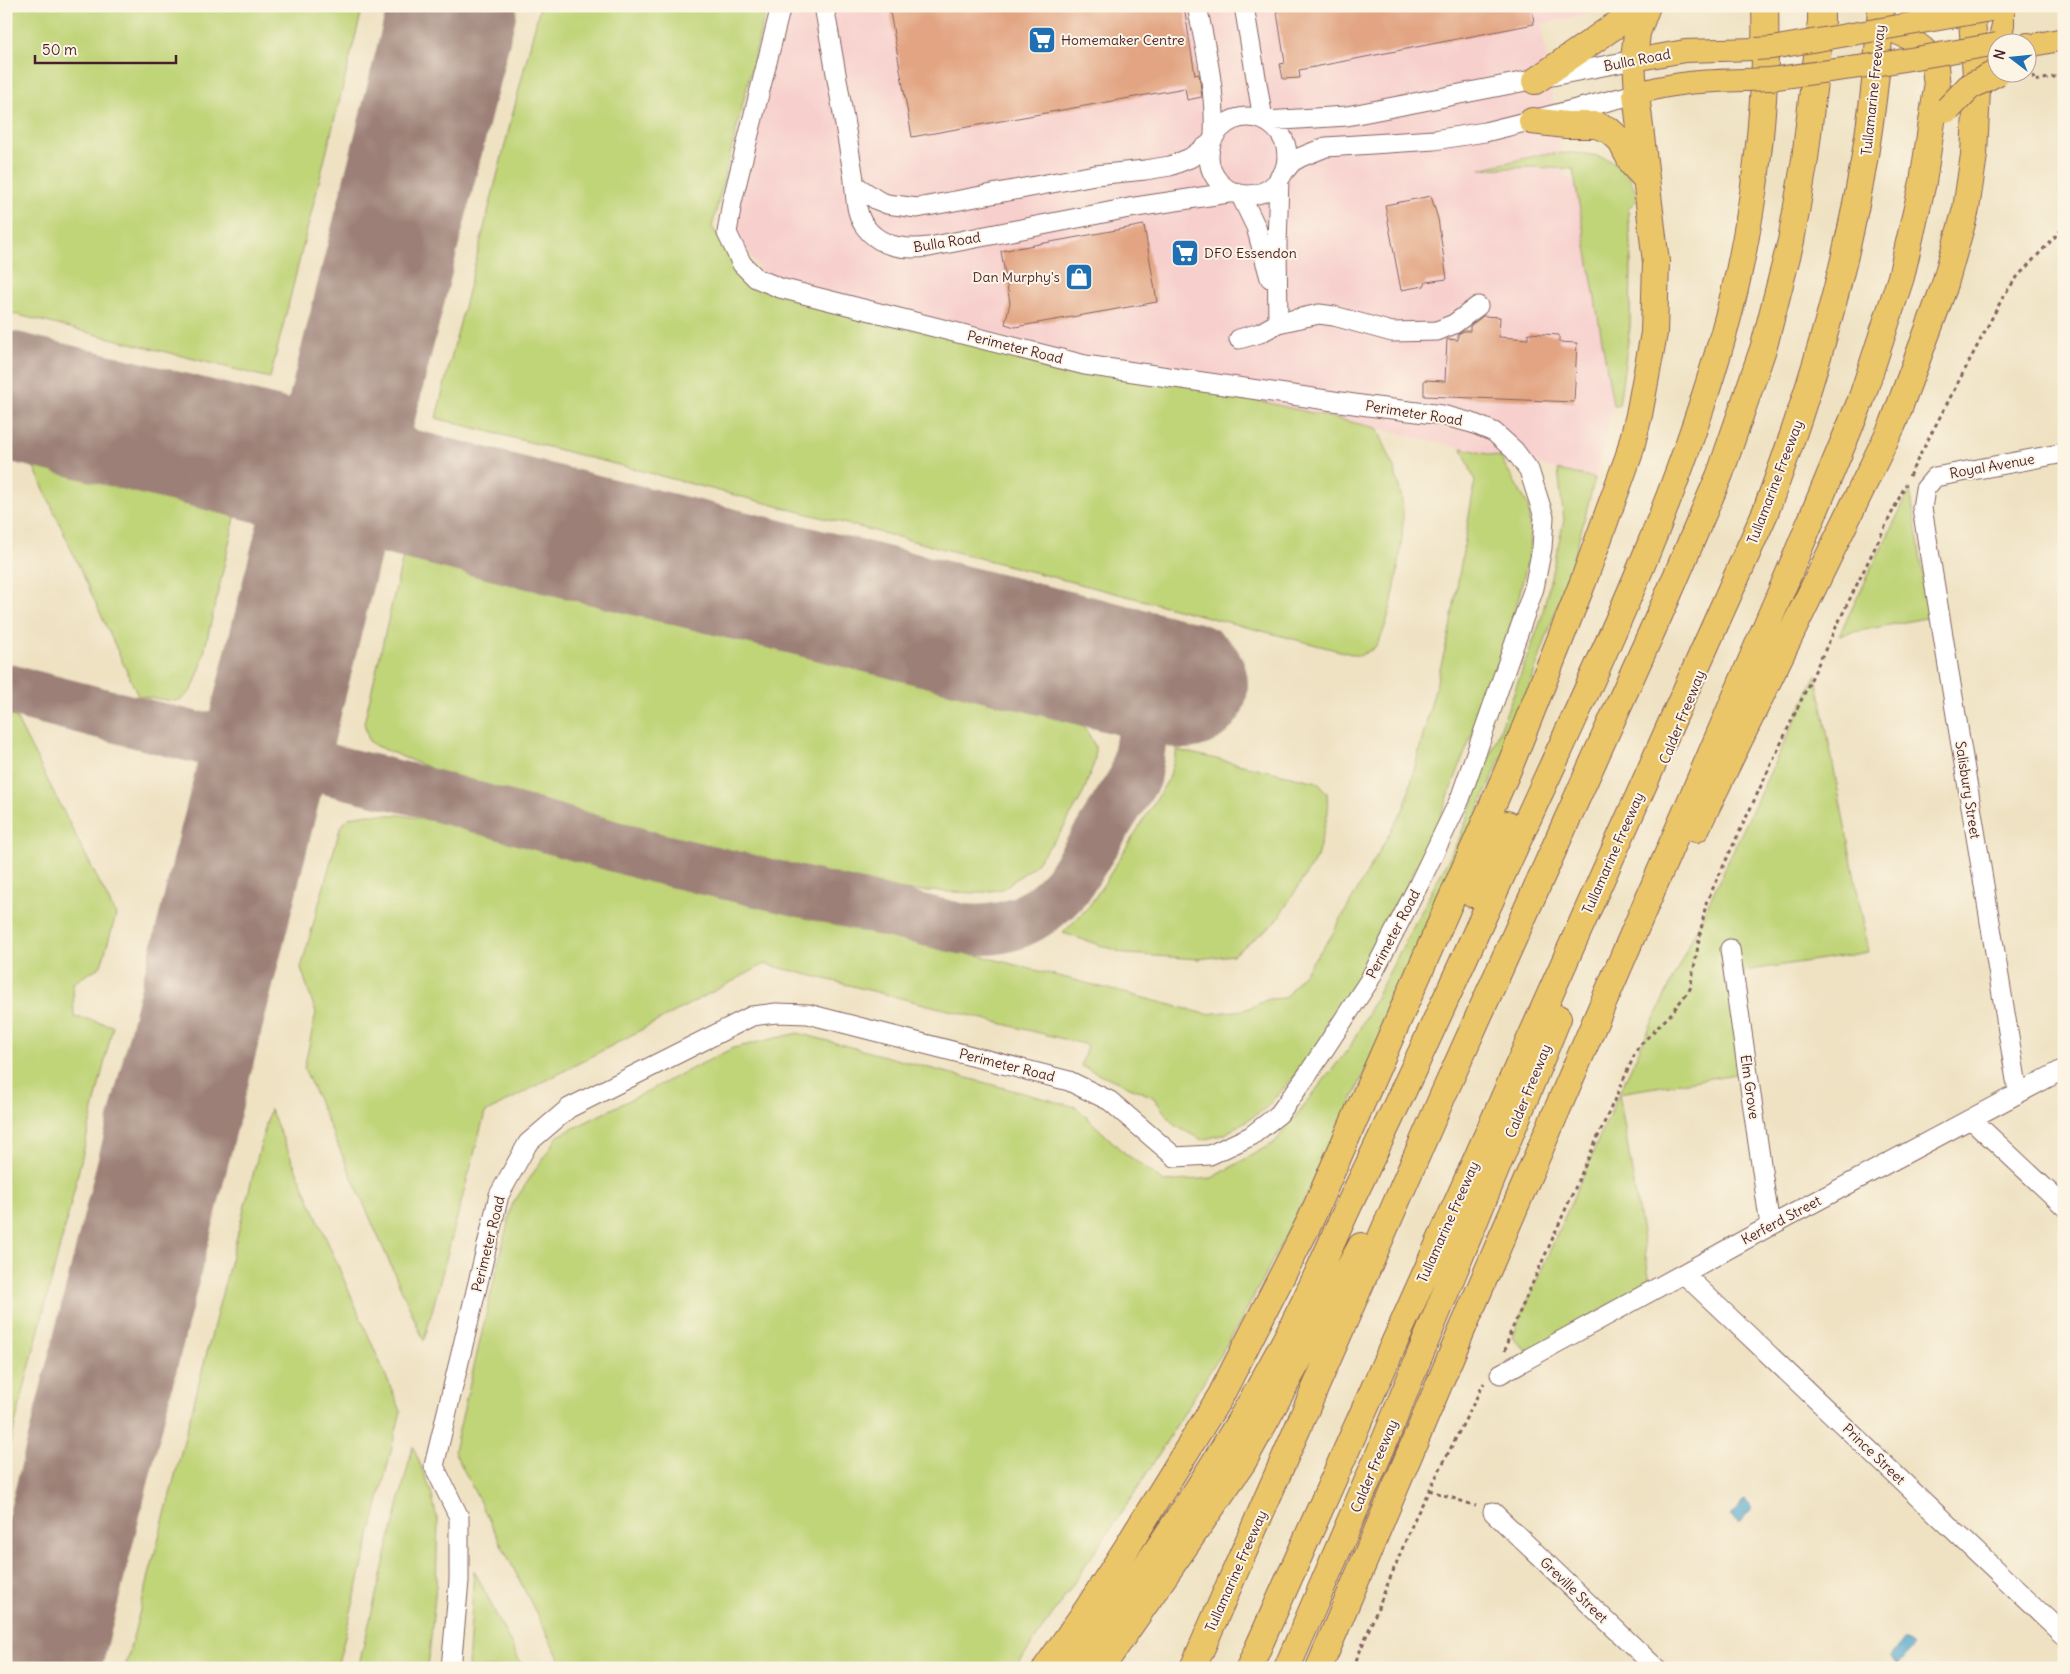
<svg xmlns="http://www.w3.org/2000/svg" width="2070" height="1674" viewBox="0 0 2070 1674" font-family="Delius,sans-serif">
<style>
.built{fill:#f7d0cd}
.green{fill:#c0d478;stroke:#857a52}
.water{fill:#4ea5cb;stroke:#4c627b}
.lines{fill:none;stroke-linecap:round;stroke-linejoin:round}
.taxiway{stroke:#9c8077;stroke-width:51}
.runway{stroke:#9c8077;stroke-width:128}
.building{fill:#e2a482}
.minor-casing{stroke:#846360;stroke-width:21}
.major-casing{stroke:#846360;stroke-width:24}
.highway-casing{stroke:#846360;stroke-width:28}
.path{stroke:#846360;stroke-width:3;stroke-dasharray:4 4;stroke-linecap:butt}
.minor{stroke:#fff;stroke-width:19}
.major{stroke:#ebc669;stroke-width:22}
.highway{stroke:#ebc669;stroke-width:26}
.major-bridge-casing{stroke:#846360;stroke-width:24;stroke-linecap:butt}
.highway-bridge-casing{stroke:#846360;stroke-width:28;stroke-linecap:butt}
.major-bridge{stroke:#ebc669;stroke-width:22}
.highway-bridge{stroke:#ebc669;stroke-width:26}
.labels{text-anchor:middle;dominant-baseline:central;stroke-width:4;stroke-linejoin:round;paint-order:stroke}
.poi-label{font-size:14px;fill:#4a1f2b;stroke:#fcf5e5;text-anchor:start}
.street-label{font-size:14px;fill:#4a1f2b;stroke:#fcf5e5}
</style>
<rect width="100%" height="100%" fill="#fcf5e5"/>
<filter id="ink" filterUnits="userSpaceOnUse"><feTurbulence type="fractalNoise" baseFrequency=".02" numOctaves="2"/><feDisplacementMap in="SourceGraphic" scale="10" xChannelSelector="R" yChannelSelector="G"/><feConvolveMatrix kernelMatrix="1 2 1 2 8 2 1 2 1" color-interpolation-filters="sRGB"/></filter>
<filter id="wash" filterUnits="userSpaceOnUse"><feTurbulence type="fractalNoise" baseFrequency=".0096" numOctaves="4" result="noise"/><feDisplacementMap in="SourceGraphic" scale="20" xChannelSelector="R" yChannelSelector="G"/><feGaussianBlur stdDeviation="1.12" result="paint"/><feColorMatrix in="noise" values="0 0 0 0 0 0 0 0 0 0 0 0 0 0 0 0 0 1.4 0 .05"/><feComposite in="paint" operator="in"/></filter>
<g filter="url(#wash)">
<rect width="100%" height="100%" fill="#efe2c3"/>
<path class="built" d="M786,6H1607L1590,14L1541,24L1565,176L1621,208L1615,397L1595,478L1255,401L764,276L733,229Z"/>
<path class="green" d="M6,6H363L270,378L6,312Z
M540,6H767L712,227L726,249L756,285L1377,428C1388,452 1398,475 1402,501C1407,527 1392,628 1375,647C1371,651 1364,653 1359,656L436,418Z
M1570,153C1590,154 1614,156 1627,174C1632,180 1635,191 1638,199L1628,209L1631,261L1630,327L1619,405H1613L1573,169L1532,167L1480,169L1543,154Z
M1462,448L1500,457L1528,505L1531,546L1516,609L1489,690L1436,828L1378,943L1309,1060L1265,1109L1225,1134L1202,1140L1174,1125L1153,1097L1081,1066L1087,1045L765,964L485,1113L424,1341L304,1068L316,1013L301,968L339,832L341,826L350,817L369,814L399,815L441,822L569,857L911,938L1206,1014L1244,1010L1269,999L1285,998L1330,938L1405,806L1449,634L1475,481Z
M27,452L237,509L201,666L192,690L181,700L174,701L138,696Z
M1558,470L1595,478L1575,554L1521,712L1334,1142L1241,1321L1134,1494L1016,1668H564L454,1451L512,1205L558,1136L733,1048L798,1033L1076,1107L1121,1150L1164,1182L1212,1178L1275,1142L1350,1047L1460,837L1541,620L1564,520Z
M1910,490L1930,617L1839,635Z
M405,548L463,560L1076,722L1085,728L1095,746V760L1083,794L1061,832L1033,867L1002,889L979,893L896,890L630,827L442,773L376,746L369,741L364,723Z
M1816,675L1869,952L1744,971L1742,1073L1619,1093L1650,1282L1528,1352L1512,1337L1619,1093Z
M6,710L12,712L15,716L116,915L101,966L73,983L74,1017L87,1019L113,1026L72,1199L6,1460Z
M1177,750L1317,782L1327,793L1328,813L1317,857L1275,923L1233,955L1198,959L1127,954L1063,933L1089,906L1104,884L1169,778Z
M270,1109L401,1411L337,1668H125Z
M413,1446L431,1492L438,1523L436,1585L428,1668H358Z
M474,1570L523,1668H468Z"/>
<path class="water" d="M1745,1500L1753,1508L1739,1524L1730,1516Z
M1904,1639L1913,1647L1898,1664L1890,1656Z"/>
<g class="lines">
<path class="taxiway" d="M6,689L186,735L419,791L656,858L962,929C1007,934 1037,919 1067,886L1135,777L1142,736V720L1136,703L1116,678L1099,669L1041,650
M195,737C234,739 263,722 282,687"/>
<path class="runway" d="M6,395L1184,685
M36,1668L453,6"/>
</g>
<g id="blocks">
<path class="building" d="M889,6H1184L1195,75L1199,74L1202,97L1187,100L1185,88L912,137Z
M1276,6H1532L1534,24L1299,70L1300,78L1283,79L1280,64L1285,63Z
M1431,196L1438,219L1447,279L1426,282L1424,286L1401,290L1385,205Z
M1144,225L1157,302L1015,327L1005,324L1010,303L1001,251Z
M1483,316L1500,317L1499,337L1528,339V333L1559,335V342L1577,343L1574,402L1424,396V380L1445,381L1447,339L1458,340V334L1464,331H1470V326Z"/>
</g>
</g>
<g filter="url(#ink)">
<use href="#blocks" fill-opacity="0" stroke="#846360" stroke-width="1"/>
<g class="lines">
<g class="minor-casing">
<path id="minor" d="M824,6C834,62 844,117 853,173C856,190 854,214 866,228C881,247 906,250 929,247L1129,208L1235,192
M1197,6C1206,50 1216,92 1214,136
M1244,6L1263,119
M1209 156a39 39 0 1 1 78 0a39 39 0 1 1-78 0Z
M1266,121L1347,116L1634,60
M1283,173L1292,162L1301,157L1326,147L1434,140L1485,132L1636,94
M856,186L877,200L887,204L917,208L1095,175L1145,170L1170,166L1190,158L1211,143
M1240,194L1256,227L1270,278
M1278,323L1277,246L1279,178
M1239,339L1260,333L1278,323L1319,314L1334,316L1392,332L1437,331L1454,324L1478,306
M1730,949L1770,1226
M2018,1092L1922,508L1925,489L1935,477L2064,453
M1971,1119L2064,1206
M1684,1274L2064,1635
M1500,1374L1770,1226L2064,1069
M1493,1512L1656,1668
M451,1668L459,1581V1517L434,1466L499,1195L528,1143L569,1108L752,1016L776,1013L808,1014L1069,1081L1110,1101L1175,1157L1210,1155L1251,1136L1279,1114L1308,1074L1369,981L1419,884L1460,799L1534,588L1542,548L1544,517L1529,470L1514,450L1494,432L1472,423L1442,415L1368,406L1085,365L780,288L756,278L742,264L727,233L732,202L781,6"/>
</g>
<g class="major-casing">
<path id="major" d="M1884,28C1901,35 1920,41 1931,56
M1999,42L2003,25V7
M2028,46L2064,39
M1745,80C1707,81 1672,82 1636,94L1634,60L1685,51L1756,49"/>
</g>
<g class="highway-casing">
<path id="highway" d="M2003,6V7
M2028,47V46
M1634,60L1637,33L1647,6
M1535,81L1623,20L1637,6
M1532,121L1566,125H1596L1609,130L1620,140L1633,165L1646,179
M1696,829L1893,424L1944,287L1966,209L1974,155L1977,89L1971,6
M1472,894L1507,824
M1046,1668L1086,1611L1126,1549L1221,1395L1310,1221L1511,763L1583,582L1629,455L1639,415L1654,333L1656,262L1636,94
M1074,1668C1149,1564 1222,1459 1282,1346C1307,1300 1327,1252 1349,1205C1402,1095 1453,984 1503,873C1583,697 1672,520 1724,332C1752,232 1768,110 1765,6
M1101,1668L1243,1462L1361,1246
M1193,1668L1444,1093L1666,600L1720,474L1764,346L1791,241L1805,159L1821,21V6
M1249,1668L1765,513C1826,351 1873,180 1881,6
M1287,1668L1385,1440L1558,1018
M1319,1668L1465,1323L1789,573L1861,400L1901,277L1923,182L1937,88L1935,66L1931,56"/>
</g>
<path class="path" d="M2032,67L2034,81L2064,75
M1909,476L2004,295L2018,276L2064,227
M1505,1351L1509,1336L1638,1047L1670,1015L1690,989L1706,903L1821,658L1906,484
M1429,1490L1476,1506
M1353,1668L1415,1518L1484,1383"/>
<use href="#minor" class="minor"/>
<use href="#major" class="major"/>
<use href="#highway" class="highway"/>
<g class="major-bridge-casing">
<path id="major-bridge" d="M1756,49L1772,48L1991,10
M1745,80L1770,79L1881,64L1997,44"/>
</g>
<g class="highway-bridge-casing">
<path id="highway-bridge" d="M1948,109L1969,87L1998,72"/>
</g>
<use href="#major-bridge" class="major-bridge"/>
<use href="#highway-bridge" class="highway-bridge"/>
</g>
</g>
<defs>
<g id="supermarket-square" transform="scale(1.4375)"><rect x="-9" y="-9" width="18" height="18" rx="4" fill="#1f6fb2" stroke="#fcf5e5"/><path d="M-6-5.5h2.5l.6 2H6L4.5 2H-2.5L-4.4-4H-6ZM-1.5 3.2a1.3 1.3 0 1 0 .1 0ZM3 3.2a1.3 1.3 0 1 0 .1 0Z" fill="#fff"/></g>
<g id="shop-square" transform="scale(1.4375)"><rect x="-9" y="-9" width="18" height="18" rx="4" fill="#1f6fb2" stroke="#fcf5e5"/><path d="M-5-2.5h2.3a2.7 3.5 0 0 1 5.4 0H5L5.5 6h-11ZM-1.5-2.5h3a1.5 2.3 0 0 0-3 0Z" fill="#fff"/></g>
</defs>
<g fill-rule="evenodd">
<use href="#supermarket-square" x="1042" y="40"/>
<use href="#supermarket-square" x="1185" y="253"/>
<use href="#shop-square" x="1079" y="277"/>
</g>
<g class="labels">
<g class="poi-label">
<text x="1061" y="40">Homemaker Centre</text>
<text x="1204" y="253">DFO Essendon</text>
<text x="1060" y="277" text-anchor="end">Dan Murphy's</text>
</g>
<g class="street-label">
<text transform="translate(1637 60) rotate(-11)">Bulla Road</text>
<text transform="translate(1873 90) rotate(-84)">Tullamarine Freeway</text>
<text transform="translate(947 242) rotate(-9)">Bulla Road</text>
<text transform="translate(1015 347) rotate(14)">Perimeter Road</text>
<text transform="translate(1414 413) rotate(9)">Perimeter Road</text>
<text transform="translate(1992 466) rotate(-10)">Royal Avenue</text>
<text transform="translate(1775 482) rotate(-69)">Tullamarine Freeway</text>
<text transform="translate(1682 717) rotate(-68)">Calder Freeway</text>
<text transform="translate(1968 790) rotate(81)">Salisbury Street</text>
<text transform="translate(1613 853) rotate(-66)">Tullamarine Freeway</text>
<text transform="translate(1393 934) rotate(-62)">Perimeter Road</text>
<text transform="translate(1007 1065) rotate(14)">Perimeter Road</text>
<text transform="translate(1750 1087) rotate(82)">Elm Grove</text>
<text transform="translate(1528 1091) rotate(-68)">Calder Freeway</text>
<text transform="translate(1781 1220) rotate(-28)">Kerferd Street</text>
<text transform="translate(1448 1222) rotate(-66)">Tullamarine Freeway</text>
<text transform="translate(488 1244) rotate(-76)">Perimeter Road</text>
<text transform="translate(1874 1454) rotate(44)">Prince Street</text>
<text transform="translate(1374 1466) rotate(-67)">Calder Freeway</text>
<text transform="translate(1236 1571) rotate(-66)">Tullamarine Freeway</text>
<text transform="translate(1574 1590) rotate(44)">Greville Street</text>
</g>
</g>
<rect width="2070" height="1674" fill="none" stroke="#fcf5e5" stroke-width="25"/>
<g transform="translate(2012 58) rotate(286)"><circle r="24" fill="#fcf5e5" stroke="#b59f9b"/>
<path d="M0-4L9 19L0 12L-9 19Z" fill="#1f6fb2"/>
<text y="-8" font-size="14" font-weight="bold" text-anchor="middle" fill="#4a1f2b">N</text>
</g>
<path d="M35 55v8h141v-8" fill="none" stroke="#4a1f2b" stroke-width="2.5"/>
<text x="42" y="55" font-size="15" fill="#4a1f2b" stroke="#fcf5e5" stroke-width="4" paint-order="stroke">50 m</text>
</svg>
